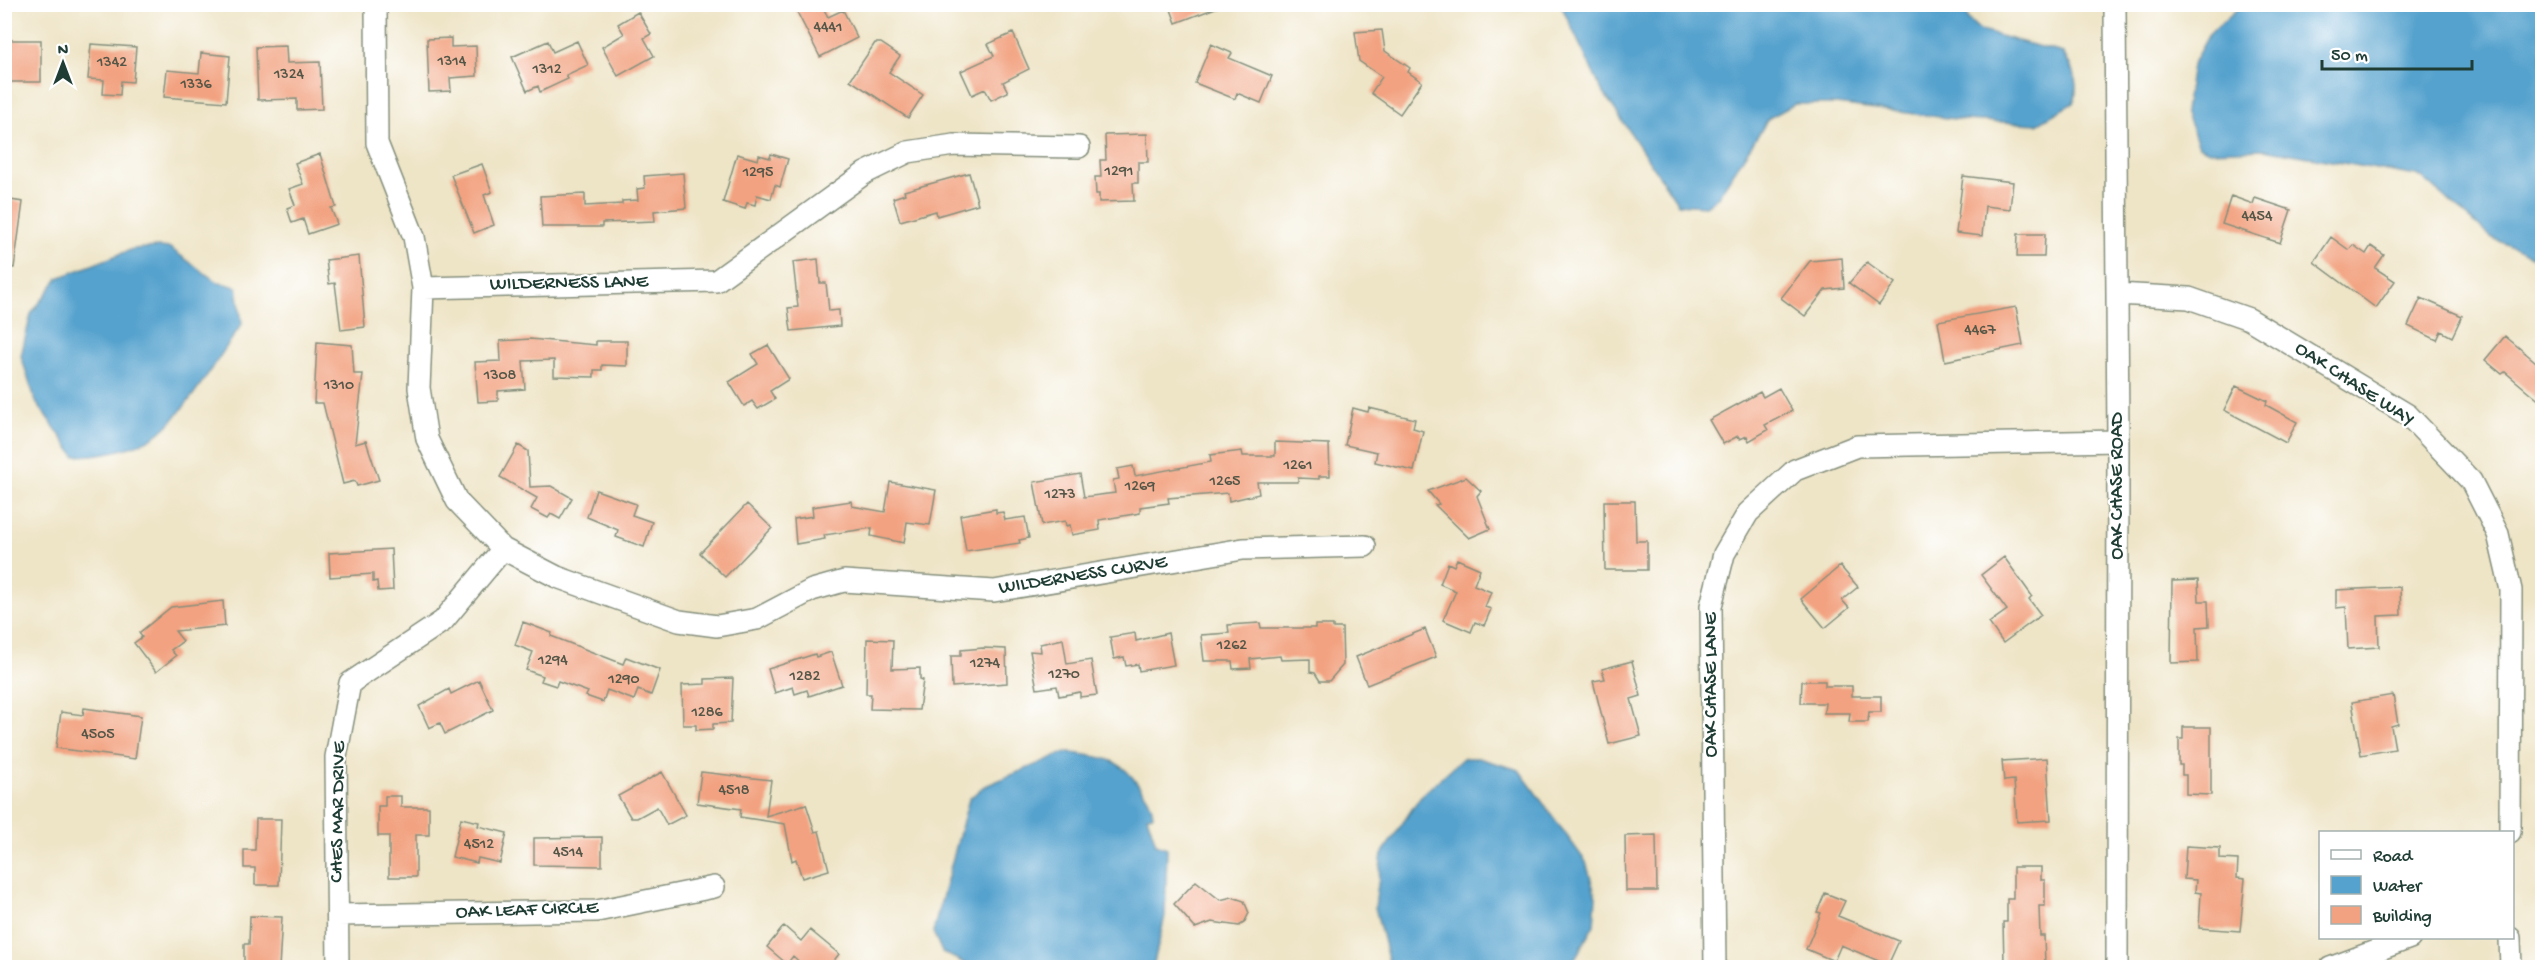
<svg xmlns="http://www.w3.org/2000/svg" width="2547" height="972" viewBox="0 0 2547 972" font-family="'Gochi Hand',sans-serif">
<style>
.water{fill:#55a2ce;stroke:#3a7081;stroke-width:1.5}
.building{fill:#f2a280}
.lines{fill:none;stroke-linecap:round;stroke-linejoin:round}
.minor-casing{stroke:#86907d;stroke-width:24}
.minor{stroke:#fff;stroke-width:21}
.labels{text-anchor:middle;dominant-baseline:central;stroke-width:4.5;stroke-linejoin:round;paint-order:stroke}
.number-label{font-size:16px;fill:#545647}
.street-label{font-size:20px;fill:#1f3d34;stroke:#fff}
</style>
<rect width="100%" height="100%" fill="#fff"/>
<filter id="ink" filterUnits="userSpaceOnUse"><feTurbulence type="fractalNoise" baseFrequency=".0167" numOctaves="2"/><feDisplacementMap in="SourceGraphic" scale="12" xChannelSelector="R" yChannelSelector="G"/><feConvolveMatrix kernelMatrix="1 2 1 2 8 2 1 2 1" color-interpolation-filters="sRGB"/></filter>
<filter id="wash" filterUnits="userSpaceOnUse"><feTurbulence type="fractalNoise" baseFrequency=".008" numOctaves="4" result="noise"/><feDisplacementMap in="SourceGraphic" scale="24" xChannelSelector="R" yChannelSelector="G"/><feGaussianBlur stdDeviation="1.35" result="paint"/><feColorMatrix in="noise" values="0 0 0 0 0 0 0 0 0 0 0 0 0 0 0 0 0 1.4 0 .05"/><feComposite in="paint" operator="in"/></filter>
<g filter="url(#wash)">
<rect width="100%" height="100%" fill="#eee4c6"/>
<path class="water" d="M1561,5H1965L1968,19L1981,31L2063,53C2072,67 2081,87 2073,103L2037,124L1963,120L1836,104H1795L1769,118L1717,198L1706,206L1678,204L1601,89Z
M2242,5H2542V261L2491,237L2422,177L2264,149L2209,151L2199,146L2185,112L2192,65L2209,34Z
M159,247L170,248L217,282L237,287L242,324C221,353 183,417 155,436C136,449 97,456 75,456L36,402L21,356L31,314L58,278L133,249Z
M1066,752C1102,758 1118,755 1139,786C1147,796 1152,803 1153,815L1147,816L1156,844L1167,848L1165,916L1153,967H972L942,952L933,932L969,799L983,787Z
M1463,758H1478L1519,770L1586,862L1596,897L1594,925L1570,967H1390L1375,907L1382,854L1420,797Z"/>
<g id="blocks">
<path class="building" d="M793,4H821L828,17L843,10L857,38L820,57Z
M1169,4H1221V6L1176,23Z
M638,12L651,34L644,38L654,56L618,76L602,47L624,34L618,24Z
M1382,30L1385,51L1410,68L1408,72L1422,82L1400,114L1371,93L1382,77L1359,61L1355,32Z
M1013,33L1029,69L1003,82L1008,92L991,100L985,89L972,95L961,71L994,56L988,44Z
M451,38V47L476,46L477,76L450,78L451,91L429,92L427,39Z
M9,40H41V82H4V48H10Z
M548,41L553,52L577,41L588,65L566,75L568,79L540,92L538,86L527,91L512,57Z
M875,43H881L900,56L889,72L923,95L908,118L850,80Z
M91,44L136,47L133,82L121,81L120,95L103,94L104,80L88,79Z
M1211,44L1232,53L1229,58L1272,76L1261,103L1237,93L1235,99L1195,83Z
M286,46L287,63L320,62L322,109L297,110V99L258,100L256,47Z
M201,53L230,56L226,102L164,97L167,70L199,73Z
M1147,134L1148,162H1138V183H1133L1134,201L1099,202V194H1096L1095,177H1101L1100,160H1106L1105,135Z
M320,154L336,207L331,208L337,224L308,234L303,219L292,223L287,208L295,205L289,189L303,184L295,163Z
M737,154L758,160L759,155L770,158L771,154L788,159L780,187L775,185L771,199L757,195L755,205L747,203L745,209L723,202Z
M482,164L492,192L484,195L494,225L474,233L451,175Z
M683,173L686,208L654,211L655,221L602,223V227H542L540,196L585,194V206L622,204V201L638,200L637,189L645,188L644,176Z
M969,173L978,204L937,216L936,211L900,221L893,198L905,194L904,191Z
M1963,176L2013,182L2010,209L1985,206L1982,236L1956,233Z
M2231,196L2253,204L2255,198L2291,210L2280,243L2222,224Z
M4,199L23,202L14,268L4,267Z
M2018,234H2045L2044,257H2017Z
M2331,237L2349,250L2353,245L2366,254L2371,246L2384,255L2375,268L2395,281L2376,308L2314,262Z
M359,256L365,327L341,330L335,283L329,284L326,260Z
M1842,258L1844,288L1825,290L1805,316L1781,298L1810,261Z
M818,259L820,283H826L829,311L839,310L840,326L791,331L788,308L798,307L793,262Z
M1867,262L1895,283L1879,305L1849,283Z
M2421,298L2462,316L2452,337L2441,331L2437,340L2408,326Z
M2016,307L2023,345L1945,361L1938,321Z
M2505,336L2542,367V403L2505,372L2502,374L2485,360Z
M530,339L596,345V341H627V366L602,365V370H594V377L554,376V360L523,361L525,389L498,391V401L478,402L475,362L501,361L500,341Z
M317,342L352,345L354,374H363L355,444L366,441L379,480L357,486L355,481L343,484L323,403H314Z
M768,345L789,379L770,391L775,399L758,409L752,401L744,406L729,382L758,364L752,354Z
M2236,386L2267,401L2266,405L2297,422L2286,443L2224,410Z
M1779,388L1792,411L1765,425L1768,430L1749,441L1747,436L1740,439L1738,436L1723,444L1709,420L1760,392L1763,397Z
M1353,408L1368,412L1369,408L1415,419L1413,428L1423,431L1414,471L1375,462L1377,452L1345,445Z
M1275,442L1329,444L1330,476H1319V479L1298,478V482H1257L1259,494L1229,501L1228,493L1168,498L1169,503L1140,507V513L1099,520L1100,530L1072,535L1070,525L1066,526L1065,521L1042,525L1034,482L1080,474L1084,497L1115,493L1113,480L1119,479L1117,469L1133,466L1135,476L1211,462L1210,455L1242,451L1243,456H1275Z
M518,445L528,451L530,487L551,486L572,498L560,519L551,514L548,518L531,509L537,498L500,477Z
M1466,477L1481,491L1477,496L1490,529L1469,538L1435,505L1439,504L1428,491Z
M890,482L936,490L930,525L907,522L904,543L871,536L872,528L824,535L825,539L796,544L794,519L813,516L812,507L851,501L852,506L885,512Z
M596,490L636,504L632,515L652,522L644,547L616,537L618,530L587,517Z
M1604,501H1635L1636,541H1647V570H1605Z
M747,504L772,528L725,577L700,553Z
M996,509V513L1003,512L1005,520L1025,517L1029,538L1019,540L1020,543L966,551L960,515Z
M391,549L393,590L378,591L377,581L373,582V574L330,577L329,553Z
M2004,557L2032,596L2029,599L2041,615L2003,643L1989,623L2007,610L1981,575Z
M1457,559L1480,569L1474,585L1491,592L1485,607L1491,609L1484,626L1475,622L1471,632L1443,620L1456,591L1440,584L1448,563L1454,566Z
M1840,566L1858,587L1842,600L1849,608L1825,628L1801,599Z
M2198,580L2199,601H2208L2209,626L2197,627L2198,662L2171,663L2172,581Z
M2400,587L2401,615L2378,616L2379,647L2348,649L2346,607L2336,608V590Z
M223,601L225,626L175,631L183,641L171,650L176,656L156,672L134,643L142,637L139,633L171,607Z
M523,622L552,633L551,636L623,664L626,657L660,670L651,695L638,690L634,700L607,690L603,702L586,696L588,692L558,681L556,686L541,681L543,676L526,670L533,652L515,645Z
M1260,623L1261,628H1315V625H1333V628H1342L1343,665L1329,681H1320L1315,673L1310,672V659L1281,660L1280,656L1250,659L1251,668L1233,669L1232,661H1204L1201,635L1229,633L1228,625Z
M1425,629L1436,657L1367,685L1356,657Z
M1135,633L1136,641L1168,633L1174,665L1139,671L1138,664L1126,666L1124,657L1114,659L1110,637Z
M867,639L893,640L892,669L920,668V679L923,680L919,710L870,709L871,694H866Z
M1063,639L1067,664L1091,660L1097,695L1080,697V692L1059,696L1057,686L1037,689L1030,651L1041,652L1040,644Z
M983,648L1006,649L1007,683L952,687L951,656H961V650Z
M831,652L842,685L809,696L807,690L795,694L793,687L775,693L768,669L815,654L816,657Z
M1632,661L1641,696L1631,699L1641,736L1609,744L1593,681L1605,679L1602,669Z
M733,678L731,723L713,724V729L696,730V725H683L682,685L705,684V679Z
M479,680L493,710L445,734L440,723L429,728L419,706L449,689L451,694Z
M1802,681H1825V686H1852V696H1881V712H1869L1868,722H1849L1850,713H1824L1825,703H1801Z
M2393,695L2398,724L2391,726L2395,749L2361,755L2352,702Z
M84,708L141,716L135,759L56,748L61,712L83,715Z
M2183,727H2211V795L2186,794V775H2182V765H2179V739H2183Z
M2047,758L2051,820L2017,822L2014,780L2004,781L2002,761Z
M662,772L686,815L667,825L657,807L637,818H631L618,796Z
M701,772L771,780L766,816L806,804L815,832L819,831L829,870L802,878L796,859L792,861L785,824L740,817L741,809L697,803Z
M385,796H401V807H429V835H416V877H389V836H378V806H385Z
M461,818L479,822L478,826L507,833L500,863L478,858L477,863L452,857Z
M256,819H281L279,885H255V868H244V850H255Z
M1656,835L1657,891H1626L1625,836Z
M602,837V866L534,865V838Z
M2186,846L2220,848V859L2238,860L2237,878L2245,879L2240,931L2199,928L2201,893L2195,892L2196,880L2184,879Z
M2013,867H2041V880H2045V906H2039L2040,936H2044L2045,964H2004L2003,922H2007V899H2013Z
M1196,881L1220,900L1232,897L1244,901L1249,913L1244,923L1239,926L1212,922L1195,928L1174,904Z
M1825,893L1845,901L1838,916L1899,941L1888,965L1841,945L1834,961L1806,949L1821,913L1817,912Z
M250,916L282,917L279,968H250V963H244V944H249Z
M784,926L801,941L810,930L839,954L828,968H806L793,956L787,964L767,947Z"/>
</g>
</g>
<g filter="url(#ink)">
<use href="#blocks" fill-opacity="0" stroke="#86907d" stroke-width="1.5"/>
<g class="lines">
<g class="minor-casing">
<path id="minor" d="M376,4L377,143L414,237L423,288L419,388L427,439L457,501L503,549L557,577L679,621L717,626L757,619L812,590L844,581L994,591L1243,549L1365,546
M2115,4L2118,441L2117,968
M423,288L716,281L865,173L908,152L954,145L1079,147
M2117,294L2189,298L2249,319L2408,415L2471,481L2498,534L2511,590L2510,832
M338,915L597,911L714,887
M2510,938L2511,968
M338,968L336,757L350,683L443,621L503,549
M1715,968L1711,606L1724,554L1748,513L1795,470L1857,446L2118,441
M2330,968L2410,938"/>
</g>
<use href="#minor" class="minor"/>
</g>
</g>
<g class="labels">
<g class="number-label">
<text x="828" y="28">4441</text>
<text x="452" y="62">1314</text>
<text x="112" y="63">1342</text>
<text x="547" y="70">1312</text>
<text x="289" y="75">1324</text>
<text x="196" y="85">1336</text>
<text x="1119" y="172">1291</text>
<text x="758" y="173">1295</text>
<text x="2257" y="217">4454</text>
<text x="1980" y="331">4467</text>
<text x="500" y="376">1308</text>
<text x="339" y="386">1310</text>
<text x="1298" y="466">1261</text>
<text x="1225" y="482">1265</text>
<text x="1140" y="487">1269</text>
<text x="1060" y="495">1273</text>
<text x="1232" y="646">1262</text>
<text x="553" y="661">1294</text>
<text x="985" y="664">1274</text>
<text x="1064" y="675">1270</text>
<text x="805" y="677">1282</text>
<text x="624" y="680">1290</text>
<text x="707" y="713">1286</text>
<text x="98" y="735">4505</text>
<text x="734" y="791">4518</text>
<text x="479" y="845">4512</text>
<text x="568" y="853">4514</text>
</g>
<g class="street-label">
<text transform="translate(569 284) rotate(-1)">WILDERNESS LANE</text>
<text transform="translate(2354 385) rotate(33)">OAK CHASE WAY</text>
<text transform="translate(2118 486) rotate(-90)">OAK CHASE ROAD</text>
<text transform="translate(1083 576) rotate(-9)">WILDERNESS CURVE</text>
<text transform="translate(1712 685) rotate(-90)">OAK CHASE LANE</text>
<text transform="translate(339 812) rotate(-89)">CHES MAR DRIVE</text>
<text transform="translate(527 911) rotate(-2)">OAK LEAF CIRCLE</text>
</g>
</g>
<rect width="2547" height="972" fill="none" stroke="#fff" stroke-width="24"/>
<rect x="2319" y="831" width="195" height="108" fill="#ffffff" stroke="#a5b1ae" stroke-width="1.5"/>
<rect x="2331" y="850" width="30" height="9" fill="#ffffff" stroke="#a5b1ae" stroke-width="1.5"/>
<text x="2373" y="861" font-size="18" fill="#1f3d34">Road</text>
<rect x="2331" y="876" width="30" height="18" fill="#55a2ce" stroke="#a5b1ae" stroke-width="1.5"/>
<text x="2373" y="891" font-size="18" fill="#1f3d34">Water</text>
<rect x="2331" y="906" width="30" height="18" fill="#f2a280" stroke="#a5b1ae" stroke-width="1.5"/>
<text x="2373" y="921" font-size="18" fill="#1f3d34">Building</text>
<g transform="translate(63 63)" stroke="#ffffff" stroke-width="4.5" paint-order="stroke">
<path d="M0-4.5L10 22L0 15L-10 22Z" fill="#1f3d34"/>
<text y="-9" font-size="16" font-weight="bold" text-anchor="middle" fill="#1f3d34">N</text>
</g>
<path d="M2322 60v9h150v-9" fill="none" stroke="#1f3d34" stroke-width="3"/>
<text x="2331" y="60" font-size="18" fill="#1f3d34" stroke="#ffffff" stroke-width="4.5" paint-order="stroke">50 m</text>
</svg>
